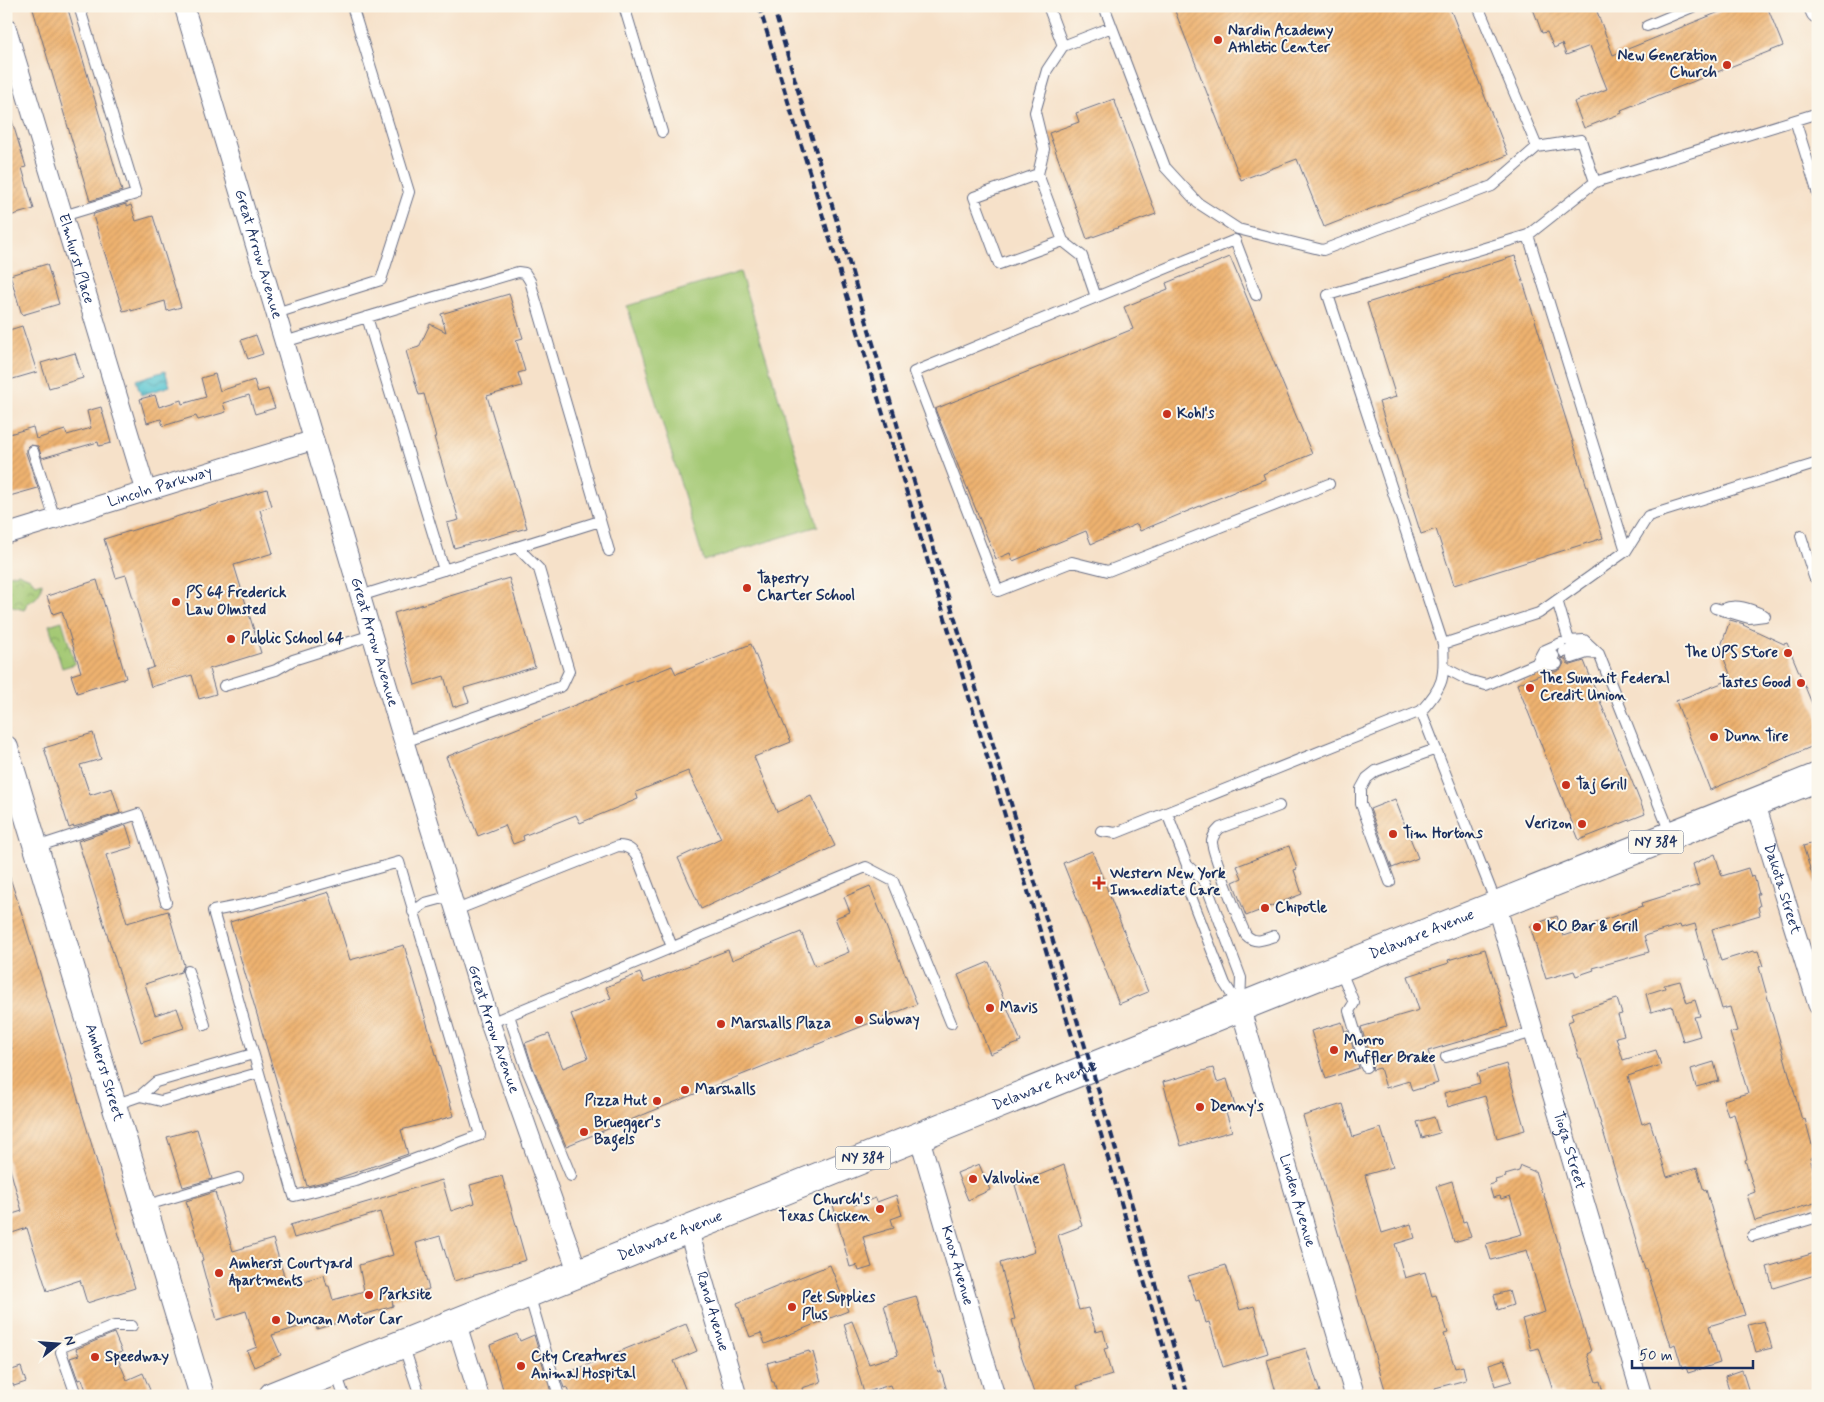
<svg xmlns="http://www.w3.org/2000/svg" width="1824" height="1402" viewBox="0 0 1824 1402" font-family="Mynerve,sans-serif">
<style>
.park{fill:url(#park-crowns);stroke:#607c69}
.pitch{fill:#a4c974;stroke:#607c69}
.water{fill:url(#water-waves);stroke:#3a7a98}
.building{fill:url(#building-hatch)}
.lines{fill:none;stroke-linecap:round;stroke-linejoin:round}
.service-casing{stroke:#686d83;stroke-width:12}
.minor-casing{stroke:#686d83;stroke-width:21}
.tertiary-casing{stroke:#686d83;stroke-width:26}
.primary-casing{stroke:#686d83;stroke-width:30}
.service{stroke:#fff;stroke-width:10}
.minor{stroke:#fff;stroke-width:19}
.tertiary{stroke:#fff;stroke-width:24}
.primary{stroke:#fff;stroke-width:28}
.rail{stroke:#1b2f5e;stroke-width:4;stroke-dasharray:8 4;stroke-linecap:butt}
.poi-dot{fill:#c8321e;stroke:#fbf7ec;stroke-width:2}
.labels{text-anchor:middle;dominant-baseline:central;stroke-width:4;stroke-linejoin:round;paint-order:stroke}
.shield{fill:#fbf7ec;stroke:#5e6b89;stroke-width:1}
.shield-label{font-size:14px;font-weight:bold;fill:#1b2f5e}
.poi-label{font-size:15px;font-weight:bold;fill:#1b2f5e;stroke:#fbf7ec;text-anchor:start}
.street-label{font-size:15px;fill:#1b2f5e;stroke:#fbf7ec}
</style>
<defs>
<pattern id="park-crowns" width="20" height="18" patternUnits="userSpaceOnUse" patternTransform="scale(1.25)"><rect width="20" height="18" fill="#a4c974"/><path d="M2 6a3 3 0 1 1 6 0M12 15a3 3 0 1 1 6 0" fill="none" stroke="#85a462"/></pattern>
<pattern id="water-waves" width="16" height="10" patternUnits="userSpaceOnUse" patternTransform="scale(1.25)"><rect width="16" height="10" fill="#5ac6d2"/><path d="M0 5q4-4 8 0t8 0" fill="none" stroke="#4aa1ae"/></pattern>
<pattern id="building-hatch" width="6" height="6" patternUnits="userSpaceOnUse" patternTransform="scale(1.25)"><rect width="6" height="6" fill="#eeb26f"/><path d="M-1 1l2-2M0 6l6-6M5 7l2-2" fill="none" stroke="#cc9963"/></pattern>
</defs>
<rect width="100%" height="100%" fill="#fbf7ec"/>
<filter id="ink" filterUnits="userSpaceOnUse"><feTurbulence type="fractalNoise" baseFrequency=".02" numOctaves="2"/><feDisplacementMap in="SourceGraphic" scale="10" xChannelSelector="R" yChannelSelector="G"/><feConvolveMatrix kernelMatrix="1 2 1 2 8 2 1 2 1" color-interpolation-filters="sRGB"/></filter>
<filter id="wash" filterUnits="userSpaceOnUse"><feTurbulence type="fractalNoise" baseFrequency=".0096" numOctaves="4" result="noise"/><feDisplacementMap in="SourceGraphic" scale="20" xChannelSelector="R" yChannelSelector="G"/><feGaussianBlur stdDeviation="1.12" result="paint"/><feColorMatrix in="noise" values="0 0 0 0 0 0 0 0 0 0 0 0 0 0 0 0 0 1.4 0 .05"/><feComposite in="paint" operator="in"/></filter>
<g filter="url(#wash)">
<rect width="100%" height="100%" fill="#f6e1c9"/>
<path class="park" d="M18,573L30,578L35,584L42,582C42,593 36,600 27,603L24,610L6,605V576Z
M62,621L75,664L62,668L49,625Z"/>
<path class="pitch" d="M740,272L818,526L704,561L627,306Z"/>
<path class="water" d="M165,371L170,386L141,395L136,380Z"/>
<g id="blocks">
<path class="building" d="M32,6H67L122,191L90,201Z
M1173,6H1449L1508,155L1324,227L1297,159L1241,180Z
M1532,6H1595L1613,55L1734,6H1767L1783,46L1621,110L1622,113L1584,128L1574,102L1607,89L1590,46L1566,55L1562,44L1554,48L1547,32L1542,33Z
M1114,99L1156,214L1087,239L1049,133L1079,122L1076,113Z
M6,111H9L26,167L22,168L34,209L6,217Z
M126,204V207L131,205L136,221L153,216L181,307L167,311L165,301L131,311V309L123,311L93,216L94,214Z
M1515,256L1603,538L1454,585L1436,529L1421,534L1379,402L1396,397L1367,303Z
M1230,257L1312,454L1263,474L1265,479L1140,531L1137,524L1091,544L1086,531L1013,561L1010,553L996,559L935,409L1133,329L1124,307L1168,289L1166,283Z
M47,264L59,304L22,315L10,275Z
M509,294L523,338L516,340L525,371L518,373L522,386L487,396L527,528L454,548L447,523L459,520L434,437H436L424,394L419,395L406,351L419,347L430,324L446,332L441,314Z
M22,326L37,372L6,381V331Z
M256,335L263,354L248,359L241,340Z
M75,353L83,378L49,388L41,363Z
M215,374L220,391L254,380L258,392L268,389L275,408L255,414L249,395L223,403L226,412L198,420L196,416L163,426L161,419L147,423L140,399L155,395L159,407L181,400L182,404L206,397L201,378Z
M101,407L111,443L99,446L98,442L42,458L38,446L30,445L26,449V453L38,488L6,497V435L33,427L36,439L65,430L67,435L91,428L87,411Z
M267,489L272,506L260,510L273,553L234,565L261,653L209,669L216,694L199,699L192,675L151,687L146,670L154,667L126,575L116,578L104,539Z
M509,578L535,667L464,688L469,702L453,707L444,676L415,685L394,613Z
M97,580L126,678L77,693L71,675L81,672L62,611L53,614L47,596Z
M1730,620L1744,624L1743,625L1784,644L1787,643L1818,718V744L1710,790L1676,701L1732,679L1720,649Z
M751,644L791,742L754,757L777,812L811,796L835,846L701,909L678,858L721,838L688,771L636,792L638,799L580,823L576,815L523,836L524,840L513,844L505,825L478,836L446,757L672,666L676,674Z
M1561,658L1565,659L1567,663L1571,665L1584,661L1645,814L1579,840L1517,684L1547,672H1555L1561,669L1564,663Z
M93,733L101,759L80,765L90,795L112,788L120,813L74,827V826L69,828L44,748Z
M1395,799L1418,858L1392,868L1370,809Z
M126,825L133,847L106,855L127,923L168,911L184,965L181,972L145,984L155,1015L177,1008L184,1028L141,1042L78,841Z
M1818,842V884H1815L1803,846Z
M1289,846L1297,869L1294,870L1302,894L1246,916L1233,882L1242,878L1237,866Z
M1092,851L1148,992L1119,1004L1063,863Z
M1715,854L1722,876L1748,868L1751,877L1754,876L1759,894H1757L1760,906L1758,907L1760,915L1712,929L1721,961L1753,951L1754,952L1758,951L1763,966L1759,967L1802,1120L1805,1119L1815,1156L1810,1158L1818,1184V1202L1755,1221L1747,1195L1755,1192L1745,1160L1747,1159L1734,1114L1728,1116L1723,1100L1748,1093L1730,1033L1737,1031L1730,1007L1722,1009L1707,959L1705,960L1695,924L1681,928L1680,925L1644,936L1649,952L1593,968L1594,970L1576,976L1574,971L1546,979L1530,926L1557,916L1563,936L1590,927V925L1643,906L1642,903L1699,885L1693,864Z
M6,875H9L23,917L135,1288L87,1303L80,1280L47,1291L27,1228L6,1235V1216L22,1211L6,1155V1049H12L6,1031Z
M870,886L917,1004L566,1146L532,1065L525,1043L549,1034L563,1068L588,1058L571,1014L611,998L606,987L640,973L644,983L728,950L732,960L801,932L815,966L849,952L835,918L850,912L844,897Z
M329,892L350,960L404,945L454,1116L401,1130L408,1154L339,1178L307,1186L230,922Z
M1485,949L1508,1027L1428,1051L1438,1083L1412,1091L1409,1081L1386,1088L1380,1068L1372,1070L1373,1065L1361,1027L1419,1010L1408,976L1449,963L1448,960Z
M989,962L1021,1042L990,1054L958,975Z
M1680,981L1687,1003L1695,1000L1700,1016L1694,1017L1700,1036L1683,1041L1672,1006L1651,1012L1646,994L1665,988L1664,985Z
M1617,999L1622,1014L1618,1015L1624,1035L1616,1037L1623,1060L1656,1050L1661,1065L1628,1076L1642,1124L1650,1121L1667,1177L1697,1168L1704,1191L1706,1190L1725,1255L1745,1315L1709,1326L1720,1363L1688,1373L1686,1367L1682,1368L1675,1344L1671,1346L1647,1269L1645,1270L1581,1058H1579L1568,1022L1573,1020L1571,1013Z
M1342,1022L1345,1032L1348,1031L1359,1068L1326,1079L1311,1031Z
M1714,1062L1719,1081L1696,1087L1691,1069Z
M1506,1064L1525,1130L1497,1138L1485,1096L1448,1107L1444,1093L1480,1083L1477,1073Z
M1213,1068L1217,1082L1227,1079L1235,1106L1225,1109L1232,1131L1181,1146L1163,1082Z
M1343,1104L1353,1137L1381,1128L1393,1167L1365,1175L1382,1233L1411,1224L1415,1238L1395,1244L1405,1278L1425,1272L1432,1296L1436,1295L1444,1320L1448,1333L1444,1334L1455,1368L1463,1366L1466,1380L1435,1388L1437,1396H1387L1303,1116Z
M1434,1117L1439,1133L1422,1138L1417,1122Z
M197,1129L212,1179L183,1187L167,1137Z
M979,1164L990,1190L968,1200L957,1173Z
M1064,1165L1082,1226L1058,1235L1079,1310L1088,1308L1096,1332L1103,1330L1108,1348L1104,1349L1112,1375L1077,1386L1080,1396H1035L1018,1346H1019L1012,1320L1015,1319L1000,1263L1035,1252L1015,1185Z
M1521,1166L1533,1171H1535L1542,1193L1543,1192L1591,1352L1587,1354L1596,1382L1600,1381L1604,1396H1563L1562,1392H1564L1554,1394L1539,1348L1531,1350L1522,1319L1545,1312L1527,1250L1491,1260L1486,1244L1522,1234L1510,1196L1501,1199L1500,1196L1493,1198L1489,1185L1496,1183L1495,1180L1506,1177L1505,1175L1519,1171Z
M502,1176L526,1260L454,1281L440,1236L416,1243L429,1289L392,1300L393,1306L317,1329L315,1322L272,1335L281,1355L254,1367L247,1351L257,1347L246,1311L217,1320L201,1261L203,1260L186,1201L215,1192L233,1251L273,1239L287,1286L324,1275L327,1286H329L333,1300L364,1291L359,1265L393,1255L380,1212L294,1238L290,1225L442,1180L451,1211L475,1203L470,1185Z
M1452,1181L1463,1222L1466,1221L1471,1237L1454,1242L1436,1186Z
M896,1195L902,1215L891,1219L894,1228L863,1237L872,1267L859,1271L857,1265L850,1267L833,1205L853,1200L854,1205L876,1198L877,1202Z
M1818,1252V1274L1773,1288L1767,1267Z
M830,1265L848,1311L765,1344L761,1333L750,1337L737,1303Z
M1226,1265L1240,1310L1254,1306L1268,1353L1223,1367L1209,1322L1206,1323L1199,1300L1196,1301L1188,1276Z
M1509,1291L1513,1305L1498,1310L1494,1295Z
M916,1296L938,1372L941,1371L947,1391L932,1396H894L890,1385L864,1393L844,1324L852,1321L869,1364L898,1355L884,1305Z
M1764,1321L1772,1348L1756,1352L1748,1325Z
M686,1324L697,1351L674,1361L688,1396H570L567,1387L564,1388L560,1376Z
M114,1333L122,1352L116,1354L127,1380L143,1373L150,1390L136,1396H88L82,1379L78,1380L70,1358L79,1355L76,1349Z
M517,1334L520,1341L534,1335L551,1392L539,1396H532L530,1389L505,1396L490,1345Z
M1306,1348L1320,1392L1307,1396H1277L1267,1360Z
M809,1351L810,1353L813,1352L821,1382L802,1388L804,1396H778L774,1382H772L767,1363Z
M1505,1359L1512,1381L1495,1386L1489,1364Z
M21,1367L26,1382L14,1386L13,1384L6,1387V1372Z
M1742,1370L1749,1392L1731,1396L1725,1376Z"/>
</g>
</g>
<g filter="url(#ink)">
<use href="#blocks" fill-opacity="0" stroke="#686d83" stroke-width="1"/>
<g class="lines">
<g class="service-casing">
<path id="service" d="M624,6L662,132
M1048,6L1063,46
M1104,6L1165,167L1198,203L1238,229L1323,250L1492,186L1537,147
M1478,6L1537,147L1581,140L1595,182
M1647,26L1695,6
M1818,113L1595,182L1528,235L1328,295L1443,644L1539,613L1626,551L1648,516L1818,463
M1795,120L1818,194
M1038,174L974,197L999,264L1063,241L1038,174L1044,149L1035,112L1047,70L1063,46L1112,27
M63,216L136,194L79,6
M1528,235L1626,551
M1063,241L1082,256L1096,297
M1256,295L1235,240L914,372L998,591L1072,562L1108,571L1329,484
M276,313L381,280L409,192L352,6
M367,317L444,570
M284,342L518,272L525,273L530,281L609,551
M33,451L55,519
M1801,536L1814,577L1818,581
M360,596L600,521
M1557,600L1569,641L1584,640L1599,654L1671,835
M1715,608L1749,618L1765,616
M1723,609C1737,603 1750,609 1764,615
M1564,652L1581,646L1590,647
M1572,658L1587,653L1598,654
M1557,664L1553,665L1536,664L1543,651L1561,643
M1445,668L1468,680L1486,685L1554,656
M224,686L276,670L293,660L372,635
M1421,711L1496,903
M404,742L562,686L569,671L539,569L517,547
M1167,813L1187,865L1188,889L1225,984L1239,1006
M1101,831L1116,833L1421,711C1444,686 1445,677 1443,644
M36,847L138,814L166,902
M399,862L480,1135L356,1181L294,1196L213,911L254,903Z
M1187,865L1205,882L1241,978L1240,1005
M1390,882L1361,804V789L1367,778L1376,771L1436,749
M456,910L618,846C628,846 633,850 638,859L672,947
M413,912L425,903L451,896
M1274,936C1263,940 1255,944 1246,935C1240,923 1211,850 1212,841C1213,835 1216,832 1220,828L1279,806
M1340,969L1354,1003L1349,1011L1366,1067
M188,971L205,1025
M509,1015L526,1067L571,1176
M490,1023L866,867L893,881L951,1023
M1446,1057L1534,1032
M140,1096L161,1101L258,1073
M114,1105L140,1096L156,1082L253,1054
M144,1206L238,1178
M1753,1236L1818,1217
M529,1294L559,1396
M403,1344L420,1396
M336,1373L344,1396
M75,1392L61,1352L62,1347L114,1326H132"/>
</g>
<g class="minor-casing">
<g id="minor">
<path id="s1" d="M184,6L404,742L490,1023L578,1273"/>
<path id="s2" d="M6,27L146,491"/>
<path id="s3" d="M6,534L314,440"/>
<path id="s4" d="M1755,802L1818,1005"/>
<path id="s5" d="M1496,905L1642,1396"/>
<path id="s6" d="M1240,1007L1355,1396"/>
<path id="s7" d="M919,1136L995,1396"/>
<path id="s8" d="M688,1229L737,1396"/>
<path d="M456,1322L479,1396"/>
</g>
</g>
<g class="tertiary-casing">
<g id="tertiary">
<path d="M1816,6L1818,11"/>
<path id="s9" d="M6,748L202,1396"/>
</g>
</g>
<g class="primary-casing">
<g id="primary">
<path id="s10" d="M273,1396L1268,996L1818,777"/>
</g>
</g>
<use href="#service" class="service"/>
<use href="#minor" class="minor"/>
<use href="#tertiary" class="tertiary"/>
<use href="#primary" class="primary"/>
<path class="rail" d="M759,6L1072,1036L1178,1396
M773,6L950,603L1101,1099L1188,1396"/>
</g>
</g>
<g class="poi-dot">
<circle cx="1218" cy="40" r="5"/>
<circle cx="1727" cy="65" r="5"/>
<circle cx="1167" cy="414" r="5"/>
<circle cx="747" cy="588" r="5"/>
<circle cx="176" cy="602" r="5"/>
<circle cx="231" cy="639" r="5"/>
<circle cx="1788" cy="653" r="5"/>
<circle cx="1801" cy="683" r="5"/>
<circle cx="1530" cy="688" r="5"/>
<circle cx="1714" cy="737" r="5"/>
<circle cx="1566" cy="785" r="5"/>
<circle cx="1582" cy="824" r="5"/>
<circle cx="1393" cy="834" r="5"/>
<path d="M1096.5 875.5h5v5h5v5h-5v5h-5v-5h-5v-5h5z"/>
<circle cx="1265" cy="908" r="5"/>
<circle cx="1537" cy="927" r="5"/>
<circle cx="990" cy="1008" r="5"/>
<circle cx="859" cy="1020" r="5"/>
<circle cx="721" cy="1024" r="5"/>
<circle cx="1334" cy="1050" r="5"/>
<circle cx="685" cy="1090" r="5"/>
<circle cx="657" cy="1101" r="5"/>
<circle cx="1200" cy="1107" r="5"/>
<circle cx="584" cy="1132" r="5"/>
<circle cx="973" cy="1179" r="5"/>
<circle cx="880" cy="1209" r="5"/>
<circle cx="219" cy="1273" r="5"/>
<circle cx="369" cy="1295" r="5"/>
<circle cx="792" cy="1307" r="5"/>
<circle cx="276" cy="1320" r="5"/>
<circle cx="95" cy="1357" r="5"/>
<circle cx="521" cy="1366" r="5"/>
</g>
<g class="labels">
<g class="shield">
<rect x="1628.5" y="830.5" width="55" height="23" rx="4"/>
<rect x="835.5" y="1146.5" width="55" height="23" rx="4"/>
</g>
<g class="shield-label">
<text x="1656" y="842">NY 384</text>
<text x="863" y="1158">NY 384</text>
</g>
<g class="poi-label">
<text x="1228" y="31">Nardin Academy<tspan x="1228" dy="17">Athletic Center</tspan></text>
<text x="1717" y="56" text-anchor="end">New Generation<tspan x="1717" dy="17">Church</tspan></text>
<text x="1177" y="414">Kohl's</text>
<text x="757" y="579">Tapestry<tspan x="757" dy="17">Charter School</tspan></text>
<text x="186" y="593">PS 64 Frederick<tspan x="186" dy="17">Law Olmsted</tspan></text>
<text x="241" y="639">Public School 64</text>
<text x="1778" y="653" text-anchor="end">The UPS Store</text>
<text x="1540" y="679">The Summit Federal<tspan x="1540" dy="17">Credit Union</tspan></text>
<text x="1791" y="683" text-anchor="end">Tastes Good</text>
<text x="1724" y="737">Dunn Tire</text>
<text x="1576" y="785">Taj Grill</text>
<text x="1572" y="824" text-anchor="end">Verizon</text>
<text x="1403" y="834">Tim Hortons</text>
<text x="1110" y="874">Western New York<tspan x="1110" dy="17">Immediate Care</tspan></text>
<text x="1275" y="908">Chipotle</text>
<text x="1547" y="927">KO Bar &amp; Grill</text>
<text x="1000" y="1008">Mavis</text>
<text x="869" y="1020">Subway</text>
<text x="731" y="1024">Marshalls Plaza</text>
<text x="1344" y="1041">Monro<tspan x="1344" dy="17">Muffler Brake</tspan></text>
<text x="695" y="1090">Marshalls</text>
<text x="647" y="1101" text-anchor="end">Pizza Hut</text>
<text x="1210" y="1107">Denny's</text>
<text x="594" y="1123">Bruegger's<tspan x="594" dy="17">Bagels</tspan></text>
<text x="983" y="1179">Valvoline</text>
<text x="870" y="1200" text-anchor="end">Church's<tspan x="870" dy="17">Texas Chicken</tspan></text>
<text x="229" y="1264">Amherst Courtyard<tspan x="229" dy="17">Apartments</tspan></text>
<text x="379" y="1295">Parksite</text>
<text x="802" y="1298">Pet Supplies<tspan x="802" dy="17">Plus</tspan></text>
<text x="286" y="1320">Duncan Motor Car</text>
<text x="105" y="1357">Speedway</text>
<text x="531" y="1357">City Creatures<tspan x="531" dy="17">Animal Hospital</tspan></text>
</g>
<g class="street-label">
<text stroke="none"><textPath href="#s1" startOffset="259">Great Arrow Avenue</textPath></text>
<text stroke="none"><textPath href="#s2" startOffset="242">Elmhurst Place</textPath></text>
<text stroke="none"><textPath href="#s3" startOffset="161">Lincoln Parkway</textPath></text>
<text stroke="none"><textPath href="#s1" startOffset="664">Great Arrow Avenue</textPath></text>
<text stroke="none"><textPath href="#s4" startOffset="91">Dakota Street</textPath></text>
<text stroke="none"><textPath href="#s10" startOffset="1238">Delaware Avenue</textPath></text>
<text stroke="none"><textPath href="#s1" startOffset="1069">Great Arrow Avenue</textPath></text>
<text stroke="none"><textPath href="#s9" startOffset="339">Amherst Street</textPath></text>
<text stroke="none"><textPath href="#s10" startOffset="832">Delaware Avenue</textPath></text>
<text stroke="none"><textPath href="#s5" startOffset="256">Tioga Street</textPath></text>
<text stroke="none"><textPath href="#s6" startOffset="202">Linden Avenue</textPath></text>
<text stroke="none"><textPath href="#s10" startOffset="428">Delaware Avenue</textPath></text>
<text stroke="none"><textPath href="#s7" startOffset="135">Knox Avenue</textPath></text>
<text stroke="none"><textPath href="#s8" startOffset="86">Rand Avenue</textPath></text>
</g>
</g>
<rect width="1824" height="1402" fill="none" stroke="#fbf7ec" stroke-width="25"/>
<g transform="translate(58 1344) rotate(73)" stroke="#fbf7ec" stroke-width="4" paint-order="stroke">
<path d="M0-4L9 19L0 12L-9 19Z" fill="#1b2f5e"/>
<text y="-8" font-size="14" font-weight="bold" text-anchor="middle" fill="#1b2f5e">N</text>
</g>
<path d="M1632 1360v8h121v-8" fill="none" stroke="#1b2f5e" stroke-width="2.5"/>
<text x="1639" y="1360" font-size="15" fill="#1b2f5e" stroke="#fbf7ec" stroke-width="4" paint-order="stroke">50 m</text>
</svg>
